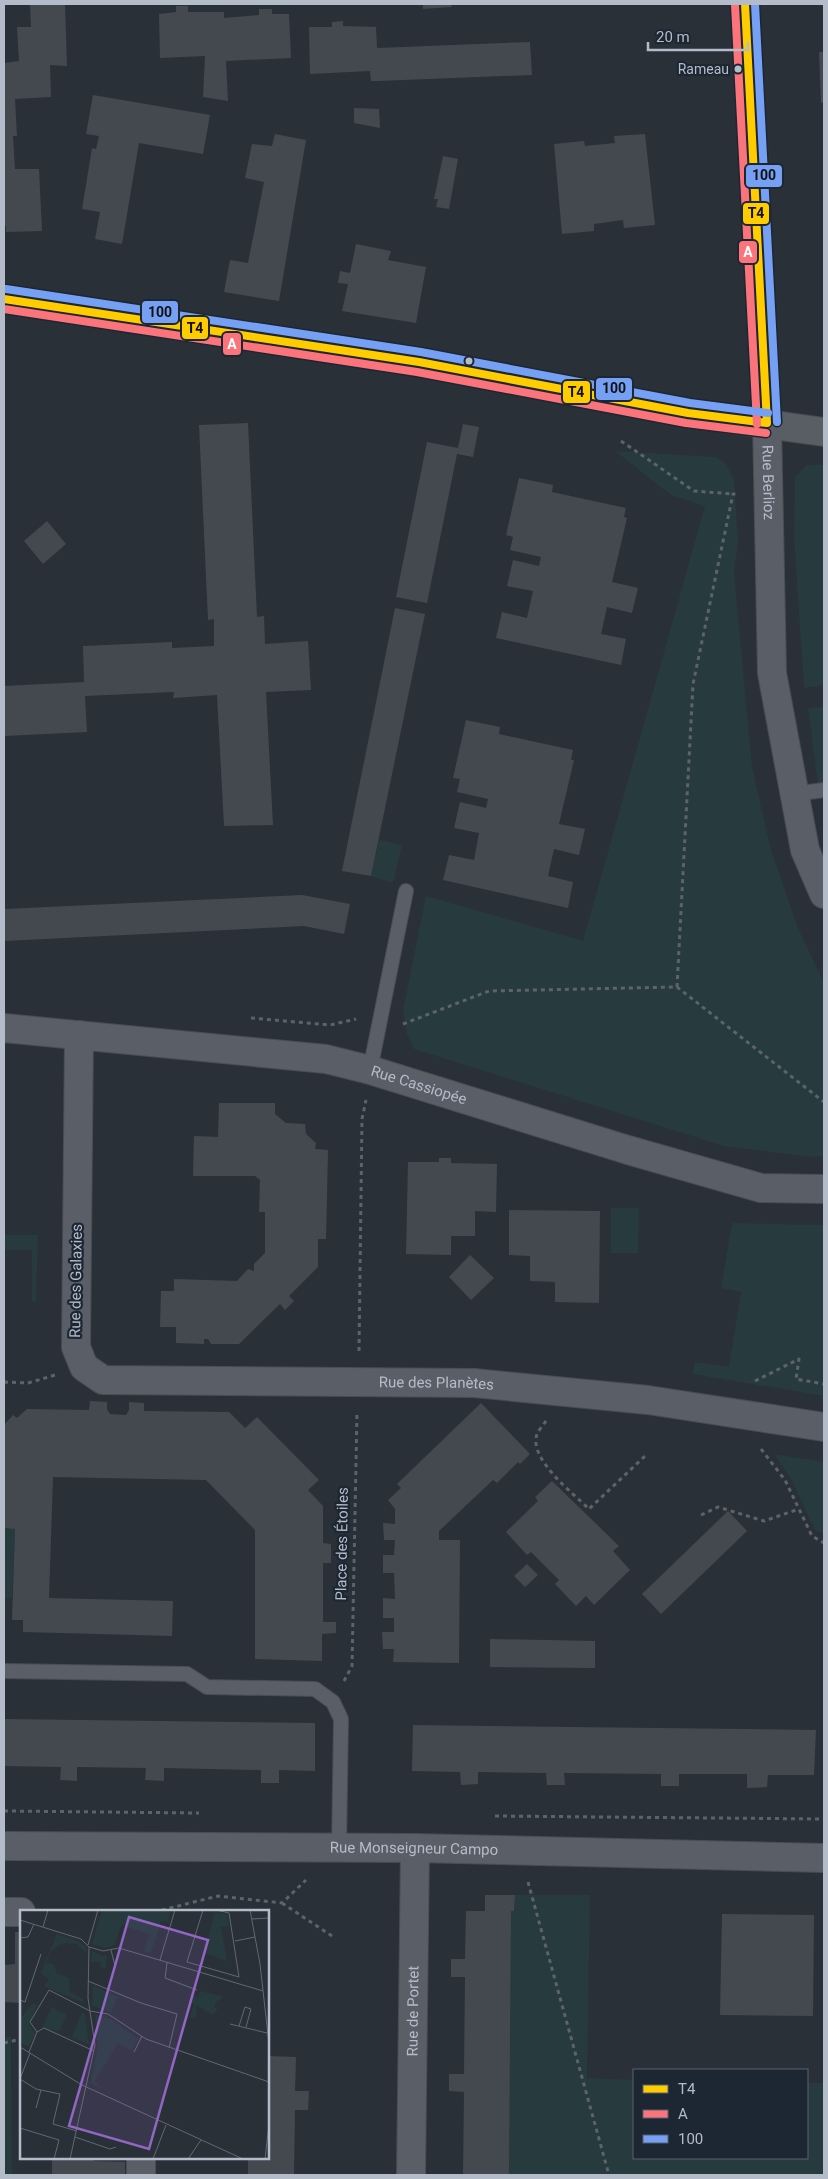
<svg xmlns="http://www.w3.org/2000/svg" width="828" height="2179" viewBox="0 0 828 2179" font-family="Roboto,sans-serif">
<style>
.green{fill:#273a3e}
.building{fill:#444950}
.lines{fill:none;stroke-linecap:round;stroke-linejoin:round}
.service-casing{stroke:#484c53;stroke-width:16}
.minor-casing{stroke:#484c53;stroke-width:30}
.secondary-casing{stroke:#484c53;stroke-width:30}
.path{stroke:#5d636a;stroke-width:3;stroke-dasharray:4 4;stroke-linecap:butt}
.service{stroke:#5a5e66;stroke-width:14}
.minor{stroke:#5a5e66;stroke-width:28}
.secondary{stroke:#595d64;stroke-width:28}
.bus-1-casing{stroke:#1d2633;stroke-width:11}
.bus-2-casing{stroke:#1d2633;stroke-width:11}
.bus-3-casing{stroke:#1d2633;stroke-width:11}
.bus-1{stroke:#fc0;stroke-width:8}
.bus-2{stroke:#fc747b;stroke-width:8}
.bus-3{stroke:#75a0f4;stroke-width:8}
.bus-dot{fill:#b4bcc9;stroke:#1d2633;stroke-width:2}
.labels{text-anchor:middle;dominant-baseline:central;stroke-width:4.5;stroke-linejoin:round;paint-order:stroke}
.bus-label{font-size:14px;fill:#b4bcc9;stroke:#1d2633;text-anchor:end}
.street-label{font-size:15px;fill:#b4bcc9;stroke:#1d2633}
.inset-road{fill:none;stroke:#616872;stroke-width:1}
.view{fill:#9266c3;fill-opacity:0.15;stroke:#9266c3;stroke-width:2.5}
.inset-edge{fill:none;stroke:#b4bcc9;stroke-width:2.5}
.line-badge{stroke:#1d2633;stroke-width:2}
.badge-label{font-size:14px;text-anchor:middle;font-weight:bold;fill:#fff}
.pale-badge-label{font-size:14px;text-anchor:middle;font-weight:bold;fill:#111}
</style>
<rect width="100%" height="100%" fill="#2a3038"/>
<path class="green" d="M615,451L716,457L725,463L734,479L738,541L734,573L752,767L771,850L798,928L824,983V1156L812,1157L724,1146L414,1049L407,1034L403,1010L426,896L583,941L705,506L671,495Z
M807,465H824V685L804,688L794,537L795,477Z
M824,707V784H818L808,708Z
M379,840L402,845L393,883L371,876Z
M611,1208H639L638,1253H611Z
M732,1223L824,1225V1396L693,1374L695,1362L729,1367L741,1292L721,1288Z
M4,1235H38L36,1301L32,1302V1250H4Z
M774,1454L824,1462V1534L815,1530L790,1477Z
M4,1528L15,1529L12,1598L4,1599Z
M515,1895H590L587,2078L634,2080V2158H807V2083H824V2175H509L511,1911H514Z
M4,2037H11L12,2175H4Z"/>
<path class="building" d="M30,4H65L67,66L50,65L51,97L15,99L17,136H13L15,169H39L42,231L6,232V226H4V63L19,61L17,27H31Z
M423,4H452L451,7L423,9Z
M176,6H188V12H224V18L259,15V9H272V14H289L291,58L226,61L228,101L203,97L205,56L160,58L159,14L176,12Z
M343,21V26L376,27L377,48L530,42L532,75L378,81H371L370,71L310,74L309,27H332V22Z
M819,52H824V102L821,103Z
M93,95L210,115L203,154L139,143L122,244L95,239L100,212L82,209L92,148L96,149L99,136L86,134Z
M354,108L379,109L380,128L354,123Z
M275,134L306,140L279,301L224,292L230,260L248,263L264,182L245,178L252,144L272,146Z
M645,134L655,225L624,228L623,220L594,224V231L562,234L554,144L584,141L585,146L615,143L614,136Z
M443,156L458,159L449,209L436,207L438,199H434Z
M356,244L391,251L388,260L426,267L416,323L342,311L348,284L338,283L340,271L350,273Z
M248,423L257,617L264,616L265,644L308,641L311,690L266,692L273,825L224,826L217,695L173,698L174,692L85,696L87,732L4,736V686L84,682L83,646L172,642V648L214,646V619L208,620L199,425Z
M463,424L479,427L473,457L457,454L427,603L396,597L427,442L458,448Z
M519,478L553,485L552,492L626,508L624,517L627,518L612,582L638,588L632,613L607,607L601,634L626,639L621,665L496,638L502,612L527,618L533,591L507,586L513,560L539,566L541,557L510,550L513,537L506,535Z
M47,521L66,544L43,564L24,541Z
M395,608L425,614L371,876L342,871Z
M466,720L500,727L499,734L573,750L571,760H574L559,824L585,829L579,855L554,849L548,876L573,882L568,908L443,880L449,855L474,860L479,833L454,828L460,802L486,808L488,799L457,792L460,779L453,778Z
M302,895L350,904L344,934L304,926L4,941V909Z
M219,1103H275V1114L286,1123L305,1124L306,1134L316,1143L315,1149L328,1150L326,1239H318V1267L289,1296L294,1301L285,1310L280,1304L239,1344H211L208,1339H204V1344L176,1343V1327H160L161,1291H174V1279L237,1281L248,1269L254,1271V1264L265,1253V1212H259L260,1180L255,1176H193L194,1136L218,1137Z
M439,1158H451V1163L497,1164L496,1212L475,1211V1236H451V1255L406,1254L408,1162H439Z
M509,1210L600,1211L599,1303L555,1302V1282L530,1281V1256L509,1255Z
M470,1255L494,1278L471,1300L449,1277Z
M90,1401L107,1402V1409L110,1414L126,1415L129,1410V1402L144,1403V1411L229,1412L245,1428L257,1417L319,1480L308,1490L323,1506V1543L331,1544V1563H323V1622H336V1633L322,1634V1661L255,1659V1530L206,1480L53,1477L49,1598L173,1601L172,1636L23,1632V1620H12L15,1529L4,1528V1425L13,1415L17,1418L27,1409L89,1410Z
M481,1403L530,1454L520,1464L518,1462L497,1483L493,1480L439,1531V1540H460L459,1663L393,1662L394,1649H383L382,1632H394V1618H383V1598L395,1599L394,1573H383V1555H394L395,1540H384L383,1523L395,1524V1509L388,1500L401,1488L397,1484Z
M552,1481L619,1546L613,1551L630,1570L594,1605L586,1596L576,1606L555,1584L559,1580L531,1552L527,1555L506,1532L538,1501L535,1497Z
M728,1511L747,1531L661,1614L642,1594Z
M527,1564L538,1575L525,1587L514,1576Z
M490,1639L595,1641V1668L490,1667Z
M4,1719L315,1723V1771L279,1770V1783H261V1770L164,1768V1781L145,1780L146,1768L77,1767V1781L60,1780L61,1767L4,1766Z
M413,1725L816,1730L814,1775H768L767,1787L747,1788V1774H679V1786H661V1774L564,1773L565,1785H547L546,1773L478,1772V1784L461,1785L460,1772L412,1771Z
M485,1895H515L514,1911H511L509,2175H463L464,2092L449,2091V2074H464L465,1977H451V1959H465L466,1911H485Z
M722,1914L814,1915L813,2016L720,2015Z
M15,1932H21V2003L4,2002V1965L15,1964Z
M268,2056L296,2057L295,2091H309L308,2110H295L294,2175H248V2158H268Z
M52,2158H94V2161L125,2162V2175H52Z"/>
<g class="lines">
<g class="service-casing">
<path id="service" d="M794,794L824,790
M370,1070L406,891
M4,1671L187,1674L207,1687L315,1689L333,1702L341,1719L339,1848"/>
</g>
<g class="minor-casing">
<g id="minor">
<path id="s1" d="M745,4L767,423L772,673L805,850L824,894"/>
<path id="s2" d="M4,1028L326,1059L370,1070L628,1150L761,1188L824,1189"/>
<path id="s3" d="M79,1035L76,1347L84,1367L103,1380L474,1383L648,1400L824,1427"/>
<path id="s4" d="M4,1846L415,1848L824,1858"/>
<path d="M4,1912H21"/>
<path d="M141,2175V2158"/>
<path id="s5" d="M411,2175L415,1848"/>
</g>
</g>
<g class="secondary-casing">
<path id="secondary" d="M4,299L419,362L688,413L824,432"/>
</g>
<path class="path" d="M621,441L694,491L733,494
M677,987L693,684L733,494H737
M251,1018L330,1025L356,1019
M403,1024L489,991L677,987L824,1102
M359,1351L362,1119L366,1100
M755,1381L799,1359L796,1379L824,1384
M4,1382L28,1383L55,1375
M546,1421C543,1425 539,1430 537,1434C528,1459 574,1494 589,1509L645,1456
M761,1449L785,1480L812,1536L824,1543
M701,1515L718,1507L764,1521L799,1509
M344,1681L352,1666L357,1412
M4,1811L199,1813
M495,1816L824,1819
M528,1882L609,2175
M282,1903L332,1936
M154,1912L218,1896L282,1903L306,1880
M4,2043L21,2039"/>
<use href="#service" class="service"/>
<use href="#minor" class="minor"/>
<use href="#secondary" class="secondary"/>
<g class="bus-1-casing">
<path id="bus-1" d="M745,4L767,423
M4,299L419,362L688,413L767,423"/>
</g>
<g class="bus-2-casing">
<path id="bus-2" d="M735,5L757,424
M4,309L417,372L686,423L766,433"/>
</g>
<g class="bus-3-casing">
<path id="bus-3" d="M755,4L777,422
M6,289L421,352L690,403L768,413"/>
</g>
<use href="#bus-1" class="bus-1"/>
<use href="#bus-2" class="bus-2"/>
<use href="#bus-3" class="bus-3"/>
</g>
<g class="bus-dot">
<circle cx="738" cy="69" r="4.5"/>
<circle cx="469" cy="361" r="4.5"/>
</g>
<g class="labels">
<g class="bus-label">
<text x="729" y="69">Rameau</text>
</g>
<g class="street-label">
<text stroke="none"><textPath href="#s1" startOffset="479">Rue Berlioz</textPath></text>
<text stroke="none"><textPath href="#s2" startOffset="420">Rue Cassiopée</textPath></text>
<text transform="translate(76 1281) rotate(-89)">Rue des Galaxies</text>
<text stroke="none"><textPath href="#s3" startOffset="690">Rue des Planètes</textPath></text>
<text transform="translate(342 1544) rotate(-89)">Place des Étoiles</text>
<text stroke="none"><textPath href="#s4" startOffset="410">Rue Monseigneur Campo</textPath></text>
<text stroke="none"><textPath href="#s5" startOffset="164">Rue de Portet</textPath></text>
</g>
</g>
<g transform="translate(20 1910)">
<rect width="249" height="249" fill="#2a3038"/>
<path d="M82,0H144L150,3L148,12L141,11L131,43L124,41L129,24L102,15L94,35L85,38L72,34ZM195,2L207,5L209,16L201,17L207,51L184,43ZM37,24L58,31L67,38L66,43L57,34L43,33L32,40L26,53L33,54L37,63L49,68L50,82L63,89L64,96L62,92L24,76L29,69L21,63ZM72,41L83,46L87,44L86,58L81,57V52H71ZM73,75L100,88H96L92,102L72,96ZM180,81L204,87L196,92L194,97L198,98L193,105L176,95L177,104L174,108L170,107L174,94L169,92L171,85L178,87ZM13,93L17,95L9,114L15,124L9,137L0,132V109ZM32,97L47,105L39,121L22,118ZM62,102L65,104L69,135L52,127ZM75,104L91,109L118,129L112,141L98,133L75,171L82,179L71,173L78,136Z" fill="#273a3e"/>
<path class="inset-road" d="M183,0L167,52L219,67L209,3L196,0M230,0L240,54L249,134M232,9L249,8M0,10L61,29L69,37L68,88L75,135L50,249M23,17L28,0M0,28L8,27L14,14M215,31L235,27M68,35L78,0M69,37L83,41L99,38L243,81M91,40L95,56M140,50L155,0M147,53L145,68L177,80M68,71L121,93L157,104L149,138M0,90L5,92L21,44M210,114L247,123M219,116L225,97L231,99L226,117M17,122L24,118L74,141M0,137L62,175L223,249M9,142L17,122L10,112L29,80L70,101L88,104L126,129L249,172M114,142L122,126M0,169L16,179L40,184L33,214L57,221M0,169L10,143M16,198L21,180M0,218L39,230L34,249M55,227L90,239L96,237M133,249L146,215M168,249L181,230M245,249L249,214"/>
<path class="view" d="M109,7L188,30L129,239L49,216Z"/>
<rect width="249" height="249" class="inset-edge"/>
</g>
<g class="line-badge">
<rect x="745" y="164" width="38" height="24" rx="5" fill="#75a0f4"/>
<rect x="742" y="202" width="28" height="23" rx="5" fill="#fc0"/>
<rect x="738" y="240" width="20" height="24" rx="5" fill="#fc747b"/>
<rect x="141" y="300" width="38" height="24" rx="5" fill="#75a0f4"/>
<rect x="181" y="316" width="28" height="24" rx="5" fill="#fc0"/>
<rect x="222" y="332" width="20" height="24" rx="5" fill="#fc747b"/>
<rect x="595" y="377" width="38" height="24" rx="5" fill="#75a0f4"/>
<rect x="562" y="380" width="29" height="24" rx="5" fill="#fc0"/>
</g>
<g class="badge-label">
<text x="748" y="257">A</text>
<text x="232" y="349">A</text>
</g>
<g class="pale-badge-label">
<text x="764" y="180">100</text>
<text x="756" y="218">T4</text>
<text x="160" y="317">100</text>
<text x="195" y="333">T4</text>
<text x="614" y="393">100</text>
<text x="576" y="397">T4</text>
</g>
<rect width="828" height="2179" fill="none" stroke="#b4bcc9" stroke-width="10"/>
<rect x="633" y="2069" width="175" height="90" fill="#1d2633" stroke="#59626f"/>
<rect x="643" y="2085" width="25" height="8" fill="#ffcc00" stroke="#59626f"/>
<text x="678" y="2094" font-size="15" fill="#b4bcc9">T4</text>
<rect x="643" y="2110" width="25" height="8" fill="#fc747b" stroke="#59626f"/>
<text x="678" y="2119" font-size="15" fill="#b4bcc9">A</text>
<rect x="643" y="2135" width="25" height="8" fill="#75a0f4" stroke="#59626f"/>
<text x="678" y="2144" font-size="15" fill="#b4bcc9">100</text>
<path d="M648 42v8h100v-8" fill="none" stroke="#b4bcc9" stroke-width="2.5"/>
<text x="656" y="42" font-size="15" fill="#b4bcc9" stroke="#1d2633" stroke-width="4" paint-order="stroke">20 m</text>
</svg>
